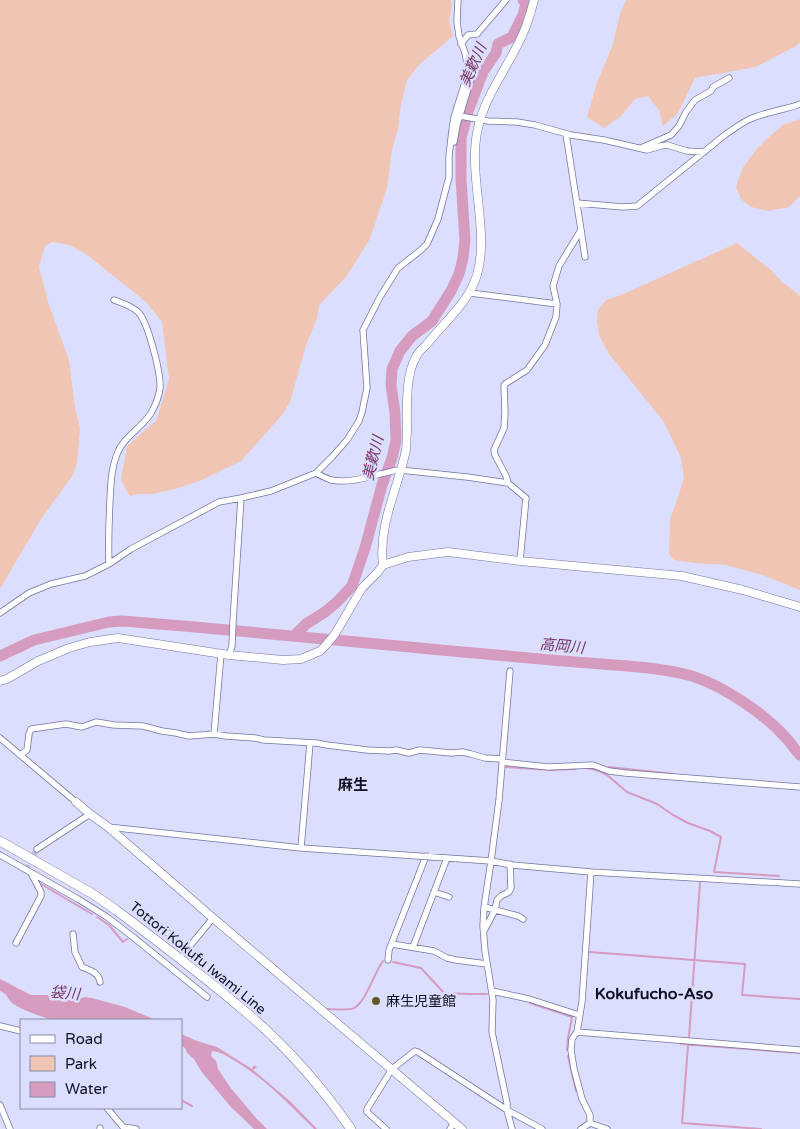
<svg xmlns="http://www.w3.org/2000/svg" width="800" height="1129" viewBox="0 0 800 1129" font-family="'Varela Round','Noto Sans JP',sans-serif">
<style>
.green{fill:#f1c5b4}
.water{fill:#d69cc0}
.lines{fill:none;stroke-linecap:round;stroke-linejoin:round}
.stream{stroke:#d69cc0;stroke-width:2}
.river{stroke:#d69cc0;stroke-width:11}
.street-tunnel{stroke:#bdbfdd;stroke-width:5.5;stroke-dasharray:5.5 3;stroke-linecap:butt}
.street-casing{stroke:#7274a4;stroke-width:7}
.secondary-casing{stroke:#7274a4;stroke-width:9}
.primary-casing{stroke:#7274a4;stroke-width:10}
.street{stroke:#fff;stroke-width:5.5}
.secondary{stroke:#fff;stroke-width:8}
.primary{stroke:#fff;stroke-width:9}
.poi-dot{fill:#615a26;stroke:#dbdefe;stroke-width:2}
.labels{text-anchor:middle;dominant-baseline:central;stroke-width:5;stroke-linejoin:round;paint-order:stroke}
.street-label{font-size:14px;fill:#101022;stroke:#dbdefe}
.poi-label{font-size:14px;fill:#101022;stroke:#dbdefe;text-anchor:start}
.water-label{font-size:15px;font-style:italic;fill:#793463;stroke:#dbdefe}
.neighbourhood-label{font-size:15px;font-weight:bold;fill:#101022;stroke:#dbdefe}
.quarter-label{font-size:16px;font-weight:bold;fill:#101022;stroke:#dbdefe}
</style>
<rect width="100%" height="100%" fill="#dbdefe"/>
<path class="green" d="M0,0H451L452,5L449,21L453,36L420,64L407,80L401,104L398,129L392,150L387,188L370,239L346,277L319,305L317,319L306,345L290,402L282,415L241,461L204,479L179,488L153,494H139L130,496L126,490L121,479L127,446L156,421L169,379L162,322L147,303L86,254L69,245L52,242L45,246L39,267L49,305L69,360L75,408L80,428L77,463L73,475L41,519L0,589Z
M626,0H800V42L796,46L756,67L695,78L678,113L663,126L659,110L648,96L635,99L621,116L604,128L587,117L597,83L613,44L620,14Z
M800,119V196L789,207L768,211L751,207L741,199L736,187L742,169L756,150L770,136L783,125Z
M737,243L771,270L782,282L797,293L800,296V590L762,575L726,565L695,563L674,560L669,554L670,519L677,500L684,478L681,458L664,422L609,354L599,335L597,321L598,310L606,300L621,295Z"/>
<path class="water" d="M0,979L31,995H54L78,999L85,997L92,998L125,1007L156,1020H54C44,1018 18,1009 11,1002C6,997 9,995 0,991Z
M181,1034L197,1041L217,1047L252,1069L254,1065L257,1067L253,1070L291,1102L317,1129H314C291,1106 268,1082 240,1064C231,1059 223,1052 212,1051L211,1056L216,1061L218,1069L230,1087L256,1118L267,1129H254L230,1106L201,1071L194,1059L187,1053L185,1048L181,1045Z"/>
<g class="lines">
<path class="stream" d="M506,767L551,770L576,769
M609,767L673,774
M585,768L592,769L599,771L607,775L627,792L657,804L673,815L688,823L710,831L721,837L714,872L779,876
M41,884L92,914
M97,917L109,925L123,942L127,939
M590,952L745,964L742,995L800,999
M393,962L421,968L444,993L468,994H487
M530,1003L572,1017L568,1038L567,1050
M326,1009C333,1009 349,1011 354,1008C366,1002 375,971 383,961
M689,1037L700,883
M681,1044L800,1053
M688,1046L682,1123L761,1129
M568,1056L576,1091
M181,1100L192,1106"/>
<path class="river" d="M294,636L306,624L325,612L337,602L352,586L365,548L382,485L392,458L396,441L395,413L391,385L392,369L400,351L412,336L432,321L451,291L459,274L463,258L465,240L461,179V138L468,111L483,72L496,53L498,44L512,37L523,15L526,3L523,0
M0,656L34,640L109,622L122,621C251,631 380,645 508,656C544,660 579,662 614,665C640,667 667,669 692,676C723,686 764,713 786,738C791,743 795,750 800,755"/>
<path class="street-tunnel" d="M26,870L37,849"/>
<g class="street-casing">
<path id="street" d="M461,44L468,35L477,34L506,0
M460,116L488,121L517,122L535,125L571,135L604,140L647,150L661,146L667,145L687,151L704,152
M454,142L457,125L471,79L467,76
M641,148L671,135L679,126L686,112L695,100L711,91L713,87L729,78
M577,203L623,207L637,206L726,134C734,129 741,123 750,119C766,112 784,110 800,104
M581,230L585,257
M470,293L557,304
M316,473C321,476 326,478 331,480C345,483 367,478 380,474C387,473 393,470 400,470L467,477L508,483L526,498L520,561
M508,483L506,476L495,455L494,450L504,428L505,413L504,386L505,384L527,370L545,345L556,317L557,304L553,286L559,266L581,230L566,134
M109,564C108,543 109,521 110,499C111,484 111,469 117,454C123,437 142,428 151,413C155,406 159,397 160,388C161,373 148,322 138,312C132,306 122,303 114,300
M0,613L29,593L51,584L85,576L109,564L131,549L219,502L241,498L271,491L316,473L332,457L347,440L359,421L362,412L367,388L363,330L380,297L398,268L421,250L427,244L438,219L449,177V156L452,130L454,117L467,76V63L465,53L459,36L457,22L458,0
M229,655L232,646L233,622L241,498
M510,671L499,800L491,861L484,908L483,926L485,951L493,1000L492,1032L507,1103V1110L512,1129
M214,734L221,654
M0,738L76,802
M20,755L27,750L29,734L31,729L66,724L82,727L96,722L114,725L143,726L162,731L176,733L189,736L214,734L226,736L255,738L264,740L316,743L327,745L367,750L389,751L396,750L409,753L420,750L451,753L462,752L471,754L485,758L502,759
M502,762L548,767L593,765L609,771L625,773L800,787
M108,827L301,848L491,861L512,865L591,872L800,884
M301,848L310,743
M37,849L90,814
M0,855L78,899L107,917L133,937L207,997
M434,892L449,897
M484,907L518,916L523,919
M151,919L204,963
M485,929L495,910L497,900L501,896L509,892L511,888L510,864
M73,934L75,952L82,967C90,970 99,973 100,982
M16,943L41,896V892L32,875
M392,944L434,951L447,958L456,960L487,964
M413,947L447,858
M184,953L213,918
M388,960L389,950L426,856
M492,991L529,999L579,1015
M0,1026L21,1031
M577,1032L800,1050
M0,1105L10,1129
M107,1108L123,1127L136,1129
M590,1123V1115L582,1099L574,1069L571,1050L572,1039L577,1032L582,1002L591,872
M590,1123L607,1129
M100,1128V1129
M386,1129L367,1112V1109L392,1069L415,1051L418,1052L507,1110L542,1129
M450,1129L454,1122
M581,1129L590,1123"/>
</g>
<g class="secondary-casing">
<path id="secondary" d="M383,565C378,525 398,488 406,450C407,444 406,438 407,431C407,409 405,376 416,357C418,352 423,348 426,345C444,322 468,304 477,275C490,229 467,174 478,128C485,97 503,74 517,46C525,32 530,16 534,0
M0,681L7,679L38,661L69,648L90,642L118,638L229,655L283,660L301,659L320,651L326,645L335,634L362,588L377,573L383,565L408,557L448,552L520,561L682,576L743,590L800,607
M76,802L90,814L108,827L213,918L462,1129"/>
</g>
<g class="primary-casing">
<path id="primary" d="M0,841L93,894L116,910C160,943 205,977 247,1013C287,1047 321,1086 351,1129"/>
</g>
<use href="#street" class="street"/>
<use href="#secondary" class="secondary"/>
<use href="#primary" class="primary"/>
</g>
<circle class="poi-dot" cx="376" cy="1001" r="5"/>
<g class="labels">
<g class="street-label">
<text transform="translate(198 958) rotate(39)">Tottori Kokufu Iwami Line</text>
</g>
<g class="poi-label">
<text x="386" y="1001">麻生児童館</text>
</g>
<g class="water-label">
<text transform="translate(473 65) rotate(-66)">美歎川</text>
<text transform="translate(373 458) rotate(-76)">美歎川</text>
<text transform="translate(562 646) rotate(5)">高岡川</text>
<text transform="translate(65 993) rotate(5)">袋川</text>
</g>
<g class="neighbourhood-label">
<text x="353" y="785">麻生</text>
</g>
<g class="quarter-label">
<text x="654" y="994">Kokufucho-Aso</text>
</g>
</g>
<rect x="20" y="1019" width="162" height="90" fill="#dbdefe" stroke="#8a8ca6"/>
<rect x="30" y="1035" width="25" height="8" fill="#ffffff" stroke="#8a8ca6"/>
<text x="65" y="1044" font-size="15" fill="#101022">Road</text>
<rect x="30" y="1056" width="25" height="15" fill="#f1c5b4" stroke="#8a8ca6"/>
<text x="65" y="1069" font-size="15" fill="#101022">Park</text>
<rect x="30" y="1082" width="25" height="15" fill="#d69cc0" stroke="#8a8ca6"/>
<text x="65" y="1094" font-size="15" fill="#101022">Water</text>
</svg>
